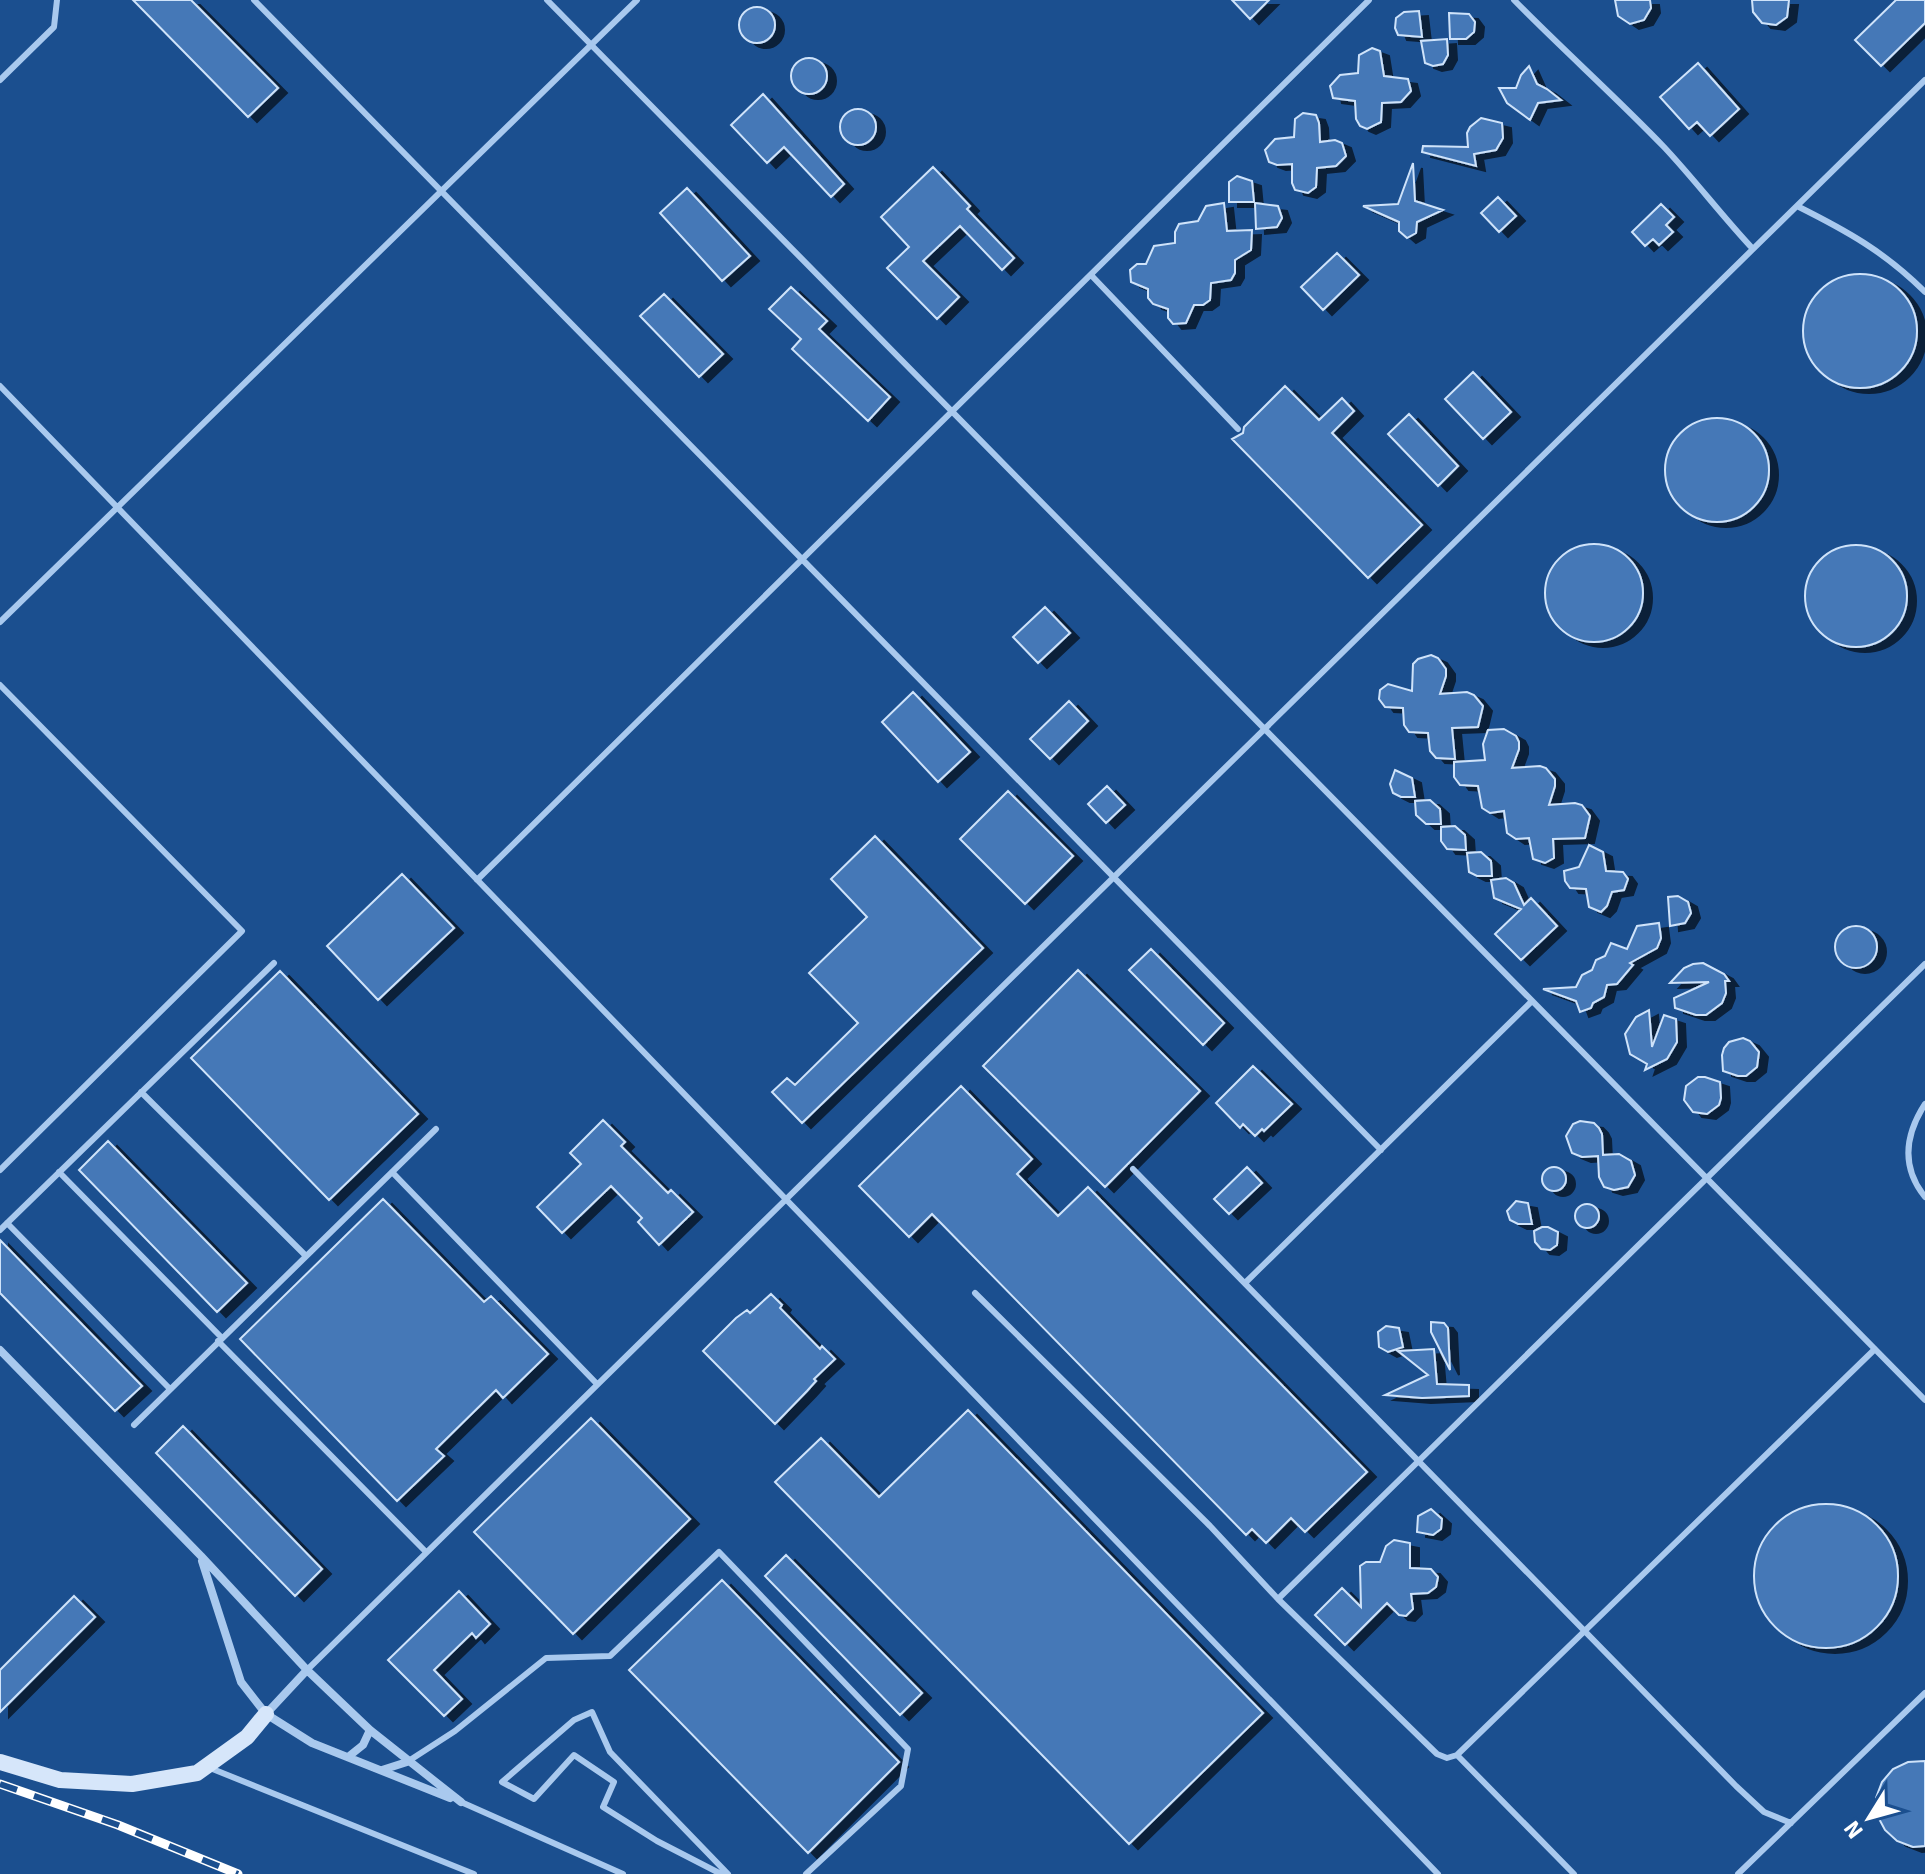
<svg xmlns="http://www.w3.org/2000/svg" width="1925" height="1874" viewBox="0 0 1925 1874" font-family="Signika,sans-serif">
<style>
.building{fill:#4478b7;stroke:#cfe3fa;stroke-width:2;filter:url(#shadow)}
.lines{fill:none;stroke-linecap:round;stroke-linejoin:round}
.service{stroke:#a9c9ee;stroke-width:6}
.minor{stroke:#a9c9ee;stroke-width:8}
.secondary{stroke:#d6e6fa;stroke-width:16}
.rail-casing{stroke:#fff;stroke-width:9}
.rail{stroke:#1b4f8f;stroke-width:6;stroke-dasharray:18;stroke-linecap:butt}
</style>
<defs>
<filter id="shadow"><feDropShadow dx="9" dy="5" stdDeviation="0" flood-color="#0009"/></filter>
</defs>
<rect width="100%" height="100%" fill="#1b4f8f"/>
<path class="building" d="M133,0H191L278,88L248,117Z
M1232,0H1269L1250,19Z
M1615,0H1650L1651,8L1644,20L1630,24L1618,16Z
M1752,0H1789L1787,17L1776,25L1762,23L1753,12Z
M1896,0H1925V23L1881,66L1855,40Z
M739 25a18 18 0 1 1 36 0a18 18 0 1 1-36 0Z
M1419,11L1422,37L1398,35L1395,28L1396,18L1404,12Z
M1449,13L1469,14L1475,22L1474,32L1466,39H1450Z
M1447,39L1448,55L1443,64L1433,66L1425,63L1421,41Z
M1372,48L1380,51L1384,76L1408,79L1411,91L1401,102L1382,103L1381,122L1367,129L1360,126L1356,119L1355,101L1333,98L1330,86L1340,75L1358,73L1359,55Z
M791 76a18 18 0 1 1 36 0a18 18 0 1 1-36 0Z
M1698,63L1739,109L1710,136L1697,122L1689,129L1660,97Z
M1529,66L1537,84L1547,89L1561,100L1538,103L1530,120L1507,103L1499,88H1516L1521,75Z
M763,94L844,184L831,197L784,147L767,163L731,125Z
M840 127a18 18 0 1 1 36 0a18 18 0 1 1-36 0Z
M1303,113L1316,115L1319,123L1320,142L1335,140L1342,143L1346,156L1336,166L1317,168L1316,187L1308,193L1295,190L1292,183V164L1277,165L1269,162L1265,150L1275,139L1294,137L1295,119Z
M1481,118L1502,123L1503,138L1496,150L1474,154L1476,166L1422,152L1423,146L1468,147L1467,133L1470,127Z
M1413,163L1415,201L1443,210L1417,222L1416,233L1407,238L1399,231V222L1363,206L1398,204Z
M933,167L970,206L967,209L1014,258L1002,270L960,226L923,261L959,297L937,319L887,268L909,247L881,217Z
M1237,176L1252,181L1254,202H1229V182Z
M687,188L750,256L722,281L660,213Z
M1498,197L1516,216L1499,232L1481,213Z
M1224,203L1227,231L1252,230L1251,250L1235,260V273L1231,280L1211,283L1210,300L1203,305H1194L1186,323L1173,324L1168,318V309L1153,304L1148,298V289L1131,282L1130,270L1137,264H1146L1154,246L1175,243V232L1179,224L1198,221L1206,206Z
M1255,203L1278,206L1282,218L1277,227L1256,229Z
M1661,204L1674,217L1666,225L1673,232L1659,245L1653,239L1645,246L1632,232Z
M1337,253L1359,275L1323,310L1301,287Z
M1803 331a57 57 0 1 1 114 0a57 57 0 1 1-114 0Z
M791,287L827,321L819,329L890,397L868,421L792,349L801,339L769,309Z
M664,294L723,354L699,377L640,316Z
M1473,372L1511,412L1483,439L1445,399Z
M1285,386L1319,420L1342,398L1354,411L1332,433L1422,525L1368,578L1232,439L1243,433L1244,427Z
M1409,414L1458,466L1438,486L1388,434Z
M1665 470a52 52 0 1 1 104 0a52 52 0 1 1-104 0Z
M1545 593a49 49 0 1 1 98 0a49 49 0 1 1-98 0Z
M1805 596a51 51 0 1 1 102 0a51 51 0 1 1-102 0Z
M1045,607L1070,633L1038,663L1013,637Z
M1431,655L1438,658L1446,669V676L1440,694L1467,692L1474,695L1483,706L1478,727L1452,728L1455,759L1436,758L1430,751L1428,733L1409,732L1404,725L1403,708L1385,707L1379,699L1380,690L1388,684L1412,691L1413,664L1418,659Z
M913,692L970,752L938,782L882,722Z
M1069,701L1088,721L1050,759L1030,739Z
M1504,729L1516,736L1519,742V749L1512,768L1540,766L1546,768L1555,779V786L1549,805L1575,803L1582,805L1590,816L1585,838L1553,839L1554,858L1545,863L1533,859L1529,838L1516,839L1507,833L1504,811L1490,813L1482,808L1478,786L1460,785L1454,777V762L1485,760L1483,744L1488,730Z
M1395,770L1412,778L1415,797H1401L1393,793L1390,784Z
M1107,786L1125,805L1106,823L1088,804Z
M1008,791L1073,856L1025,904L960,839Z
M1430,800L1440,809L1441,824H1426L1416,815L1415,801Z
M1455,826L1465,835L1466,850L1447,849L1441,841V827Z
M875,836L983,948L802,1123L772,1092L787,1078L795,1085L858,1023L809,973L867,917L831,879Z
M1589,845L1603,852L1606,871L1623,872L1628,879L1624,890L1612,892L1607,906L1601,912L1589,907L1586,889L1570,888L1565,881L1564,871L1579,867Z
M1481,852L1491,861L1492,876H1477L1469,872L1467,853Z
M402,874L454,928L378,1000L327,946Z
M1506,878L1514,883L1524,905L1531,898L1557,926L1521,960L1495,934L1521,909L1494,898L1491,880Z
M1678,896L1688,902L1691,913L1685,923L1670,926L1668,897Z
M1659,923L1661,938L1657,948L1630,963L1633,965L1617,984L1607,985L1604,997L1593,1003L1591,1008L1580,1012L1576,1001L1543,989L1576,987L1582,975L1592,970L1596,960L1605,956L1611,943L1627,949L1637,926Z
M1835 947a21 21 0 1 1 42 0a21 21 0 1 1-42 0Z
M1151,949L1224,1023L1203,1045L1129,970Z
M1703,963L1724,974L1729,981H1725L1726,993L1722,1003L1706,1015H1696L1675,1008L1674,998L1709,982L1670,983L1684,968L1693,964Z
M1078,970L1200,1091L1105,1187L983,1066Z
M280,971L418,1114L329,1200L191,1058Z
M1649,1010L1652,1047L1664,1015L1676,1019L1677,1042L1667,1059L1645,1070L1647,1064L1630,1054L1625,1034L1636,1017Z
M1743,1038L1750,1041L1759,1052L1757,1067L1746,1076H1738L1723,1071L1722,1055L1724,1048L1729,1042Z
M1253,1066L1292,1104L1264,1131L1262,1129L1255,1136L1243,1124L1240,1128L1216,1103Z
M1698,1077H1705L1720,1082L1721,1098L1719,1105L1707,1114L1693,1112L1684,1100L1686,1086Z
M961,1086L1032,1159L1017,1174L1058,1216L1088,1187L1367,1472L1305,1532L1291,1518L1266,1543L1252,1529L1246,1535L932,1214L909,1237L859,1186Z
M603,1120L625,1142L621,1146L668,1193L671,1190L693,1212L659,1245L638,1222L642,1218L611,1186L562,1233L537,1207L581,1164L570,1153Z
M1580,1121L1594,1123L1599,1128L1602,1134L1603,1155L1619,1154L1631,1161L1635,1175L1628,1187L1614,1190L1604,1187L1599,1177L1598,1156L1582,1157L1572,1153L1566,1136L1573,1124Z
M108,1141L247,1283L217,1312L79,1170Z
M1247,1167L1262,1183L1229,1214L1214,1199Z
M1542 1179a12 12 0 1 1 24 0a12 12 0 1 1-24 0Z
M383,1199L484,1302L491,1296L548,1354L503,1398L496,1390L436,1449L444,1456L397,1501L240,1339Z
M1516,1201L1528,1203L1532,1224H1518L1510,1220L1507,1211Z
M1575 1216a12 12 0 1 1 24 0a12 12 0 1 1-24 0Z
M1542,1227H1548L1558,1232L1557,1245L1550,1250L1541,1249L1535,1242L1534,1231Z
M0,1240L142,1386L115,1411L0,1293Z
M771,1294L782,1305L780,1308L820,1349L822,1346L835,1359L814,1379L816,1381L807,1391L775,1424L703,1351L736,1318L747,1310L750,1313Z
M1431,1322L1444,1323L1448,1328L1450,1370L1431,1332Z
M1386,1326L1399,1328L1403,1347L1388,1352L1379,1347L1378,1332Z
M1434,1349L1437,1384L1469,1385V1396L1422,1398L1385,1395L1428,1375L1398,1351Z
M968,1410L1263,1713L1129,1844L775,1482L821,1438L879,1497Z
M591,1418L690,1519L573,1634L474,1532Z
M183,1426L322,1569L295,1596L156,1453Z
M1754 1576a72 72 0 1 1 144 0a72 72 0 1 1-144 0Z
M1431,1509L1442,1519L1441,1529L1433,1535L1417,1532L1418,1516Z
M1394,1540L1410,1543V1568L1431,1569L1438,1577L1436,1587L1428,1593L1411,1594L1413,1609L1406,1616L1399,1615L1387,1603L1345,1645L1315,1615L1342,1588L1361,1607L1360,1566L1366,1562H1380L1386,1546Z
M786,1555L922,1693L900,1715L765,1576Z
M722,1580L899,1762L808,1853L629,1670Z
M459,1591L490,1624L476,1638L472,1633L434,1670L462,1699L444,1716L388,1660Z
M74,1596L95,1617L0,1712V1670Z
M1925,1761V1846L1913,1847L1897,1841L1885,1830L1877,1815L1876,1798L1882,1782L1893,1769L1908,1762Z"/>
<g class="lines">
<path class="service" d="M254,0L1381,1150
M547,0L1925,1400
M1514,0C1563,50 1615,96 1664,147C1695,180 1722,216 1753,249
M0,80L54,27L57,0
M1797,206C1847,231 1885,252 1925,292
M1091,275L1238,429
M0,386L1438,1874
M0,622L637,0
M0,685L242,931L0,1170
M477,880L1369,0
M141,1092L306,1256
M1925,1104C1905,1135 1901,1167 1925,1197
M1133,1169L1736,1786L1764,1812L1791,1823
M59,1172L222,1338
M392,1172L597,1384
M7,1223L170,1389
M0,1230L274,963
M1245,1283L1532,1001
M975,1293L1210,1526L1278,1599L1437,1754L1447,1758L1457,1755L1875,1349
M218,1341L426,1552
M134,1425L436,1129
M1278,1599L1925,964
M307,1670L1925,80
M1457,1755L1574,1874
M407,1762L455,1731L546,1658L610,1656L719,1552L908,1749L901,1786L806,1874
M210,1768L474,1874
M461,1802L623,1874
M721,1874L657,1841L603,1807L614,1782L574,1755L534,1799L502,1782L574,1720L592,1712L610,1752L728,1874
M1738,1874L1925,1693"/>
<path class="minor" d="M0,1350L201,1556L307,1670L370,1730L461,1802
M202,1561L241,1682L266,1714L312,1743L450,1798
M266,1714L307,1670
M348,1757L363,1745L370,1730
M382,1770L407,1762"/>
<path class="secondary" d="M0,1762L60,1780L132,1784L197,1773L247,1737L266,1714"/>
<g class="rail-casing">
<path id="rail" d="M0,1784L118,1825L238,1874"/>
</g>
<use href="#rail" class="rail"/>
</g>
<g transform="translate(1869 1818) rotate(233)" stroke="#1b4f8f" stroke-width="6" paint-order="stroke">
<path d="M0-6L14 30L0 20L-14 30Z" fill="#ffffff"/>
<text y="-12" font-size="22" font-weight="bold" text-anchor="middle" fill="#ffffff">N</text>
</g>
</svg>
